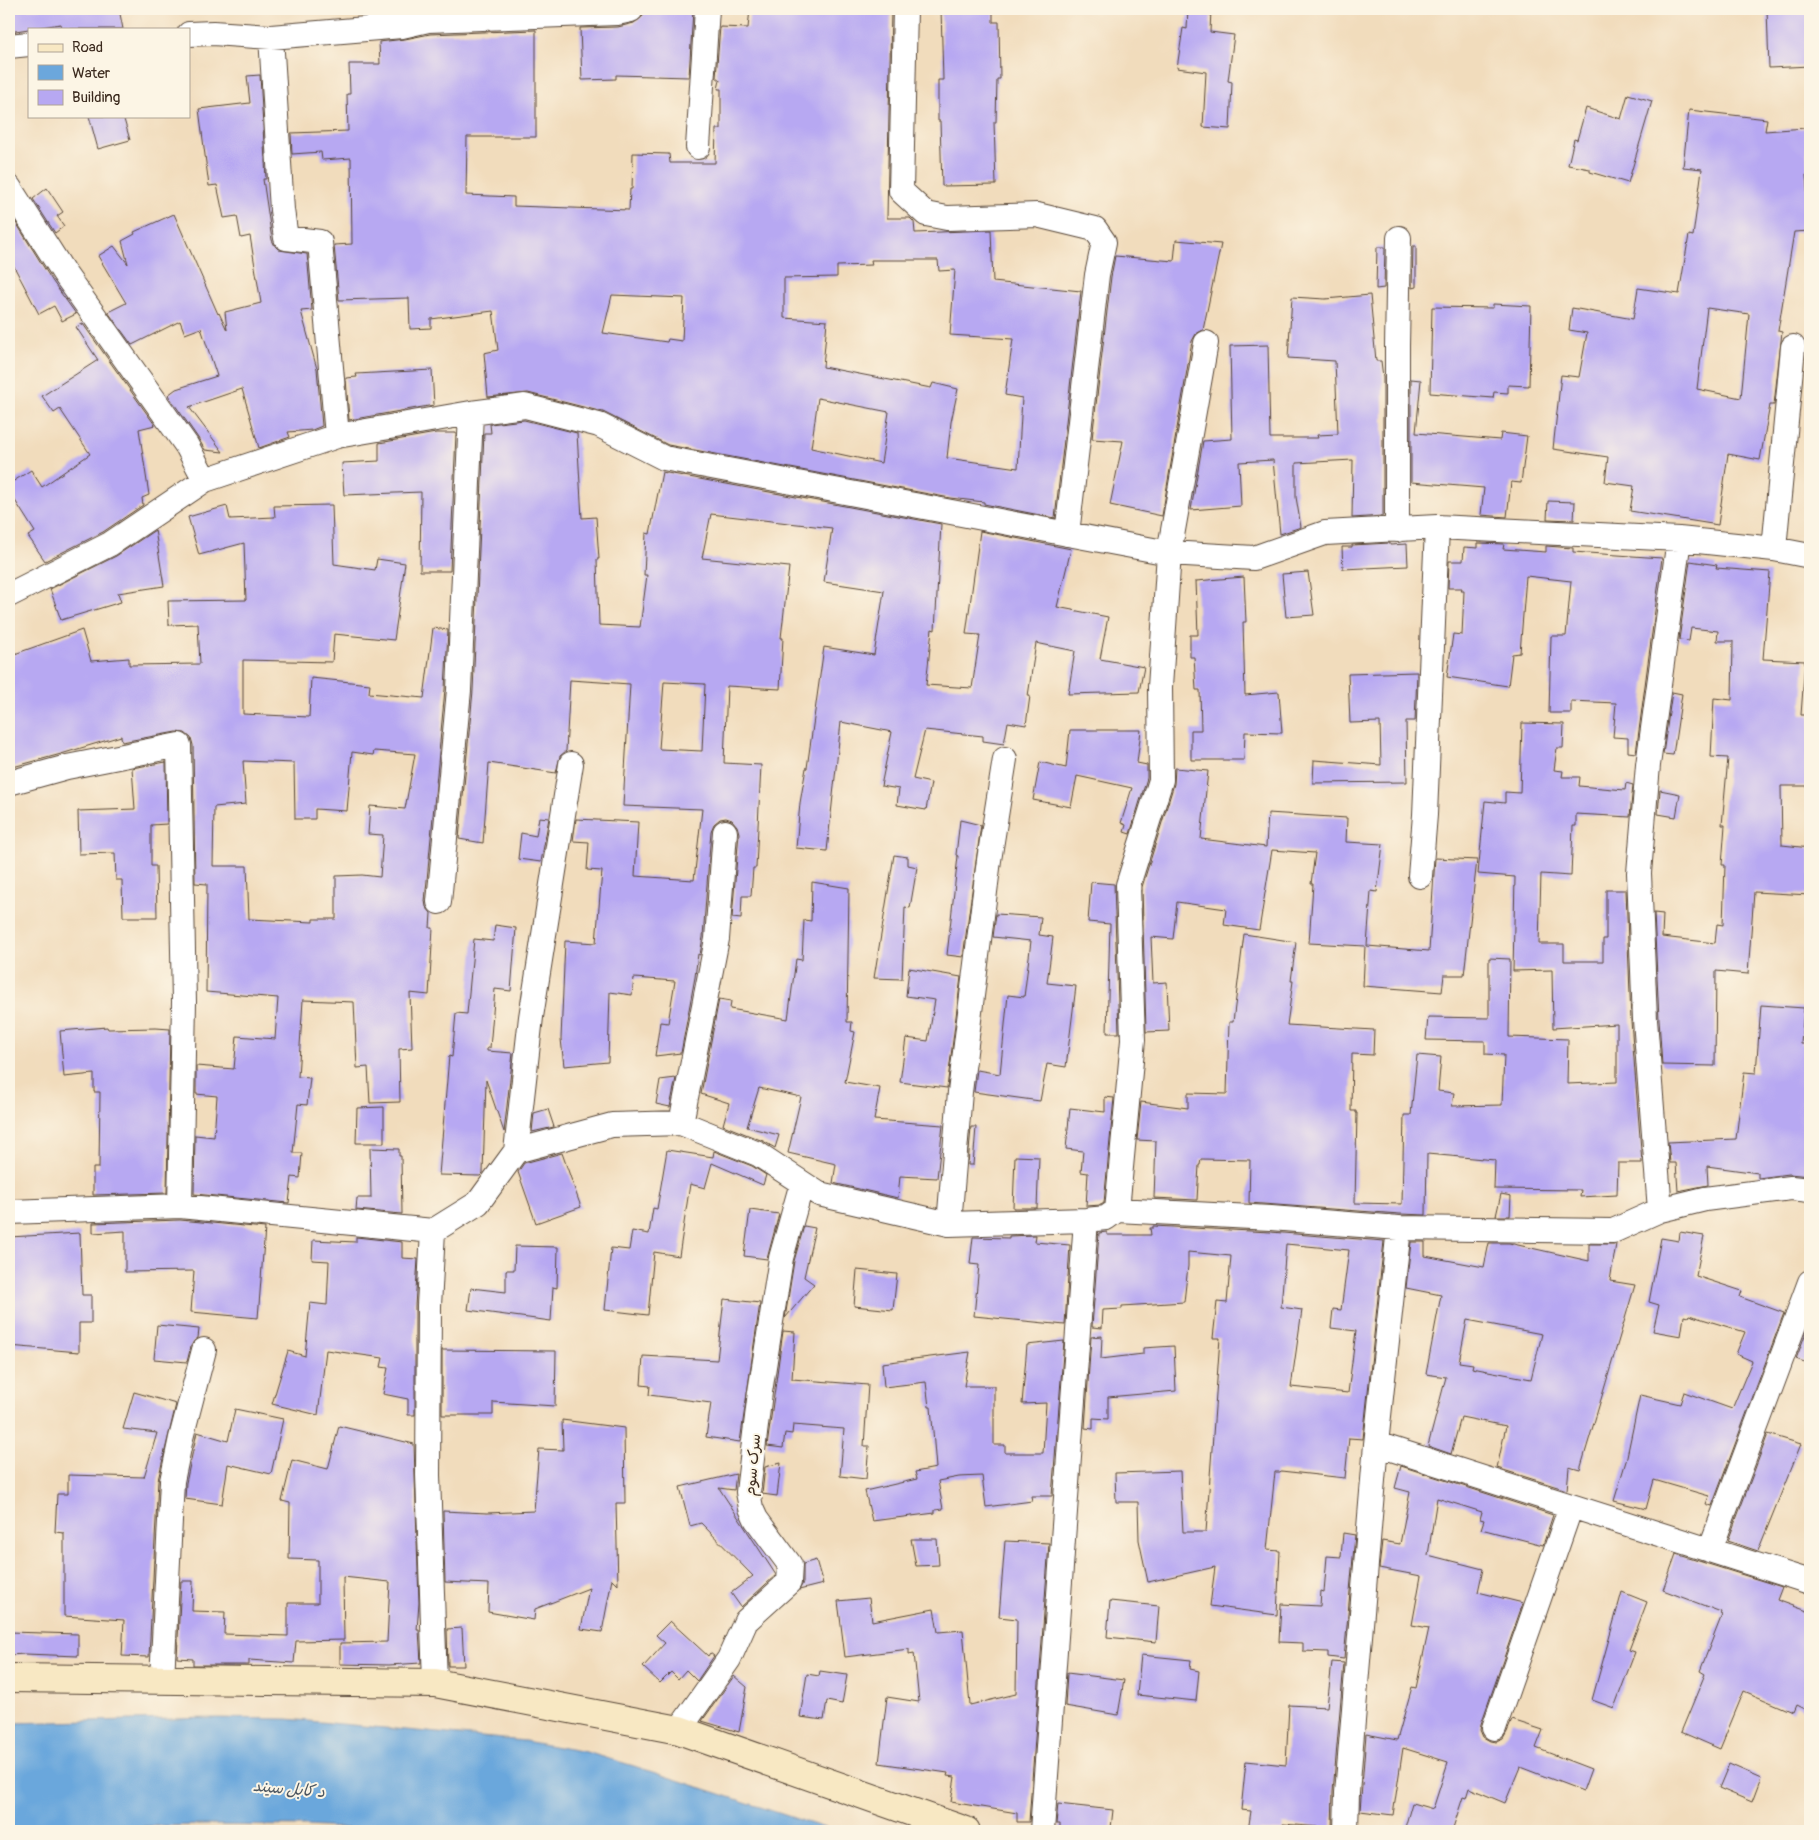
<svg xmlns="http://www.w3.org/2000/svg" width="1819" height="1840" viewBox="0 0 1819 1840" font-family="Pangolin,'Playpen Sans Arabic',sans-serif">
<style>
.water{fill:#6ba7dc;stroke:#53687d}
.building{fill:#b7a8f2;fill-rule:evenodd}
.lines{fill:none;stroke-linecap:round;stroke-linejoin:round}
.street-casing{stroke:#564536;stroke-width:26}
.secondary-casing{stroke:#564536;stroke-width:30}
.street{stroke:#fff;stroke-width:24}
.secondary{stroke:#f8e8c3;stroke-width:28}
.labels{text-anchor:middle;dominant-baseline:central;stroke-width:4;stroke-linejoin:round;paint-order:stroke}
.street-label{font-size:15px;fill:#3b2a1e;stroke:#fcf5e5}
.water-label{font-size:16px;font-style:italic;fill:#4c5660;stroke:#fcf5e5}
</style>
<rect width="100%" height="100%" fill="#fcf5e5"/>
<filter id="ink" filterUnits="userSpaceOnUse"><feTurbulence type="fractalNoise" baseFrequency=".02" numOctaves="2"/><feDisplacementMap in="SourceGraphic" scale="10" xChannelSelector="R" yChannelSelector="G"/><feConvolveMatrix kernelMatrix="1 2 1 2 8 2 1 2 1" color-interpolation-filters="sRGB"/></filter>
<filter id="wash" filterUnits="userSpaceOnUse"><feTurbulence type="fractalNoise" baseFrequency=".0096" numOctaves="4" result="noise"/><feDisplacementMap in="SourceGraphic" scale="20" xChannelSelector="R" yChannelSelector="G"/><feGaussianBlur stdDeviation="1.12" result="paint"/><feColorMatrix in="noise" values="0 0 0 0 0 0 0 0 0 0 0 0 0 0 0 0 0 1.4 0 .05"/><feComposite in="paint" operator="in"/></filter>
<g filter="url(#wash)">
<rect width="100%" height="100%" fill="#f1dcbc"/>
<path class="water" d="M212,1718L287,1719L525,1741L586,1752L634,1766L834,1831H396L306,1826L206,1825L9,1829V1723Z"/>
<g id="blocks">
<path class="building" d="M9,9H119L123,29H62L61,24L9,32Z
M645,9H693L689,77L616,75V79L582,80L580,28L618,27L634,23L643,16Z
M750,9H891L887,218H910L914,222L915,233L991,230L993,282L1081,291L1055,518L984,504V502L950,498L668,445L603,412L528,393L488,397L484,353L498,350L493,311L431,319V328L410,329L409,298L339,300L334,245L352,244L351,158L322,160L321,152L292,154L291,133L348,131L347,94H350L349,64H380L379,42L405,39L430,34L536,30V137H467L466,195L514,197V206L629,210L630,189H632L633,153L669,154L670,163H715L716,129H721V89H718L720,80L716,77L720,27L748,28ZM871,260H938L939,271L955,270L950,335L1013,339L1005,395L1022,398L1018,468L947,458L951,422L958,389L933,383L931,388L823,367L827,321L784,318V278L837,277V266L872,265ZM612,295L684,298L682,341L668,339L667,342L603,333ZM818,398L889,412L881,463L811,448Z
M941,9H993V22H999L1000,79H997L996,122H994L996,185L942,186L940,121H938V80H943Z
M1188,9H1211L1210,32L1234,35L1228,81L1232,82L1230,129L1203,127L1206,72L1177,68L1183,28L1187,29Z
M1767,9H1810V66L1769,68Z
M260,75L266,179H263L272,240L275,246L279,250L307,254L312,310L301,311L317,369L322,426L312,430L288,432L290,437L259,448L242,389L189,407L223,452L205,450L198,438L168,395L176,389L217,376L201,328L185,334L180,321L132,345L108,312L126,303L98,256L114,246L128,264L122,241L135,234L134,232L174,214L218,314L219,313L227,330L225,312L261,303L250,236L241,238L237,216L224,218L217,185L209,186L199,109L250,103L247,76Z
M1628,94L1652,101L1628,183L1590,172V169L1568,165L1574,139L1577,140L1586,108L1621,119Z
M1689,110L1767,119L1765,131L1805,128L1808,175H1806L1810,231L1794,232L1778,331L1782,332L1774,405H1770L1760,460L1728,454L1718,525L1630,511L1634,486L1605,482L1608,457L1553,449L1561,375L1579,377L1587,333L1569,330L1572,308L1633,319L1638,288L1679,294L1689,235L1693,236L1702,169L1683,167ZM1707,308L1749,314L1741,398L1697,389Z
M89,116H123L130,140L98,149Z
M47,188L63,212L57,216L64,226L55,233L33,199Z
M15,221L53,282L76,314L62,321L54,306L39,314L9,257V224Z
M1176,240L1221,244L1203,330L1196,334L1192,341L1162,516L1110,505L1123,441L1092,439L1111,277L1115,256L1174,261Z
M1413,246H1416V287L1412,288Z
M1377,247H1385L1384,288L1376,289Z
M1370,295L1376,361H1381L1383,377V516L1352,518L1353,460L1296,463V497L1301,527L1280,534L1273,460L1239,462L1241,506L1191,510L1203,441L1232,439L1230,346L1268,345L1270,438H1318L1317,435L1338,434L1335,361L1288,358L1292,297L1325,299Z
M1493,304L1531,306L1529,386L1508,385V393L1494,392L1493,398L1430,393L1432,307L1493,308Z
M83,324L155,425L139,429L149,495L142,498L143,505L103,532L45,561L28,536L35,532L9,491V484L31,470L42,487L90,454L60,409L54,413L42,396L98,360L76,327Z
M432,370L434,405L349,420L346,378L357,377L356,374Z
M1411,379L1421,380L1416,433L1500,440L1501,433L1527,436L1521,483L1511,482L1507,517L1481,515L1484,488L1411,482Z
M524,420L577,433L582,518L596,517L599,559H597L599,625L640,627L647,575H644L646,533L650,534L662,472L941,524L935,630L932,629L926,685L972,688L980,635L966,634L980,531L1071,549L1057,607L1108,617L1100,659L1144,667L1139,692L1068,694L1075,651L1036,643L1028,696H1030L1026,725L1008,722L1004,744L983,741V736L925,730L913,779L931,783L926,810L897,805L899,789L881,786L892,732L841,722L827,851L796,848L800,803L806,768H807L824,647L874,655L884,591L824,582L832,528L711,514L702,558L789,567L781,638H783L780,689L727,686L724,763L761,765L756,868H753L751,896H742L741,919L732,918L739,833L737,826L732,820L726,818L720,819L714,824L711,831L703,937L700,955L698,954L695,977L681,1053L655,1056L660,1022L668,1023L675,981L634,978L632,995L610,992L608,1062L564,1066L561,1039L565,941L596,943L602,871L587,870L589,842L573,841L576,819L638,822L635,876L694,880L702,809L623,806L630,684L570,680L566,751L560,756L556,773L489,763L483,843L459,839L473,691L484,433H491L490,424ZM664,682L705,684L702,751L659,749Z
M436,433H456L450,571H420L421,492L344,495L342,463L379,461V443Z
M1548,501L1575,502L1574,520L1547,519Z
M332,505L334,564L375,570L377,559L405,563L394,640L334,634L332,662L243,660V714L309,717L311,678L370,684L369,693L424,698L433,628L448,630L445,689L425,901L426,907L431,913L430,928H433L429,995L410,993L412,1048L399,1049L400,1102L370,1103L368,1067L357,1068L354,1002L303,1000L298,1077L310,1078L307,1105L298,1104L293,1153H302L300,1178L292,1177L289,1203L194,1194L195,1135L214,1137L217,1096L196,1094V1066L234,1069L237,1036L275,1039L278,998L206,992L207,884L195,883L193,745L191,738L185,733L176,732L122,742L121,736L61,754L9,768V656L82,630L91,661L129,658V665L200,664L198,624L169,625L168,601L246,600L244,543L199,555L188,517L227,506L230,519L275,517L274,506ZM374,751L415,754L405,809L370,806L368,834L383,835L380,877L362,875L336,876V919H313V922L249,919L247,866H213L214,807L246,804L243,761L294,763L295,819H315V809L347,811L352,752L373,755Z
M155,530L164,586L118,593L121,602L61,620L50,589L116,556Z
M1390,543V545L1407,544L1408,566L1343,569L1342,547H1352V545Z
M1478,543L1504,544L1503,549L1546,552V546L1573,548V552L1662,558L1636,753L1628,752V738L1613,737L1616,703L1571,701V713H1549L1551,636H1566L1571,581L1526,576L1520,653L1512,654L1508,686L1447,677L1453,634L1462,635L1464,591H1461L1462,588H1448L1449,561H1463L1464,547L1478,548Z
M1690,561L1717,565L1716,568L1770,572L1763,659L1805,661L1801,715H1810V786H1781L1782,845L1810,848V895L1754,892L1748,974L1716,971L1715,1066L1662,1065L1659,1019L1654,913L1663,914L1662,937L1715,943L1717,924L1723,925L1725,865H1722L1725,825H1722L1728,758L1711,757L1714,698L1732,700L1733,641H1717L1718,631L1691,628L1689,641L1679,640Z
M1308,572L1314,615L1286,617L1282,574Z
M1244,577L1246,622H1243L1245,695L1279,692L1282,733L1245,732L1244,760H1191V730H1201L1200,690H1196L1194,657H1190V635H1198L1196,581Z
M1417,672L1415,721H1406L1407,782L1313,783L1314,760L1381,765L1380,722L1350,723L1348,674Z
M1672,692L1682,694L1673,755L1663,754Z
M1522,723L1564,724L1563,748H1557L1554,770L1563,771L1562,777H1580L1579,786L1625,790L1626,783L1633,785L1630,817L1576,814V826H1573L1571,876L1541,874L1539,944H1564V961H1603V939H1606V890H1626L1631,1021L1642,1163H1618L1617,1195L1580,1197L1581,1190L1494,1189L1495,1160L1427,1154L1426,1215L1400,1214L1249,1203L1250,1160L1201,1159L1200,1165H1199L1197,1200L1154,1198L1156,1141L1137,1140L1141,1102L1188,1108V1093L1227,1094L1229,1022H1233L1244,934L1296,942L1291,981H1293L1287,1025L1374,1030L1373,1055L1352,1054L1351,1111H1356V1113H1357L1355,1203L1402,1204L1404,1115H1411L1417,1055L1441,1057L1438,1091L1454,1093L1452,1106L1502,1105L1504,1055L1485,1054V1041L1426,1040L1428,1017L1489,1018V958L1510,959L1509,1037L1568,1039L1567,1084L1617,1082V1024L1553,1028L1552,970L1513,971L1515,877L1478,874L1485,801L1505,803V792L1520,793Z
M1070,730H1141L1137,763L1147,765V778L1130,834L1124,832L1126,825L1121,823L1132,788L1077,776L1071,807L1033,800L1040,762L1066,768Z
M166,762L167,824L151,825V866H156L157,917H123L122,880H116L115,853L79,854L78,811L135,809L132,768Z
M1175,768L1208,771L1201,839L1266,847L1268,813L1347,818L1346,842L1383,844L1377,892L1371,891L1367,946L1429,951L1435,858L1477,860L1464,975H1444L1442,992L1363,986L1365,946L1309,943L1313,884H1311L1315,853L1272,850L1259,930L1224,925L1226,909L1177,902L1173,939L1151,937L1153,983L1167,982L1169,1031L1146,1032L1142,887L1174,784Z
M1660,790L1680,794L1676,817L1658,814Z
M539,817L549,818L541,862L518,859L521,833L536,836Z
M960,820L981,825L963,957L947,955L958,856L956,855Z
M894,855L908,857V865L917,867L910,908L905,907L902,979L874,978Z
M812,882L849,888L847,1022H852L851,1031L855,1032L845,1082L880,1088L874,1120L943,1125L937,1178L900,1176L898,1198L833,1183L836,1164L788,1153L801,1097L759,1088L747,1127L779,1135L775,1148L763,1141L723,1125L729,1103L701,1094L719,999L731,1001L730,1009L788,1019L796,959L802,960L804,920L811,921Z
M1091,882L1114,884L1119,1033H1107L1110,924L1088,922Z
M996,914L1041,917L1039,935L1053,937L1047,983L1076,986L1066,1067L1047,1064L1040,1101L974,1092L977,1070L1000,1074L1008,995L1024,997L1031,941L993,937Z
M495,925L516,928L511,991L495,989L490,1048H487V1051L513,1053L504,1132L486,1080L483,1173L480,1176L439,1175L449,1056L452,1057L456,1013L467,1014L474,939L493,941Z
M909,968L961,977L947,1088L900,1082L906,1038L928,1041L935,1000L906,996Z
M1761,1005L1804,1008L1801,1044H1809L1808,1058H1810V1176L1789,1174L1758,1178V1173L1707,1166L1708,1185L1678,1191L1676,1163H1670L1668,1142L1736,1139L1744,1072L1756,1073Z
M107,1027L108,1029L156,1028L170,1029L167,1193L93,1195V1168H99L100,1092H94V1074L64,1077L60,1031Z
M676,1078L670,1107L656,1104L660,1080Z
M1105,1097L1114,1098L1104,1203L1101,1205L1086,1206L1088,1173L1081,1172L1083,1151L1066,1149L1070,1108L1105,1112Z
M384,1107V1143H356L357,1108Z
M548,1109L554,1127L532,1132L534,1113Z
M971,1127H976L973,1165H968Z
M370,1148L399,1149V1156H401L402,1214L356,1210L357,1198H371Z
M667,1150L713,1157L714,1151L752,1166L766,1175L763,1185L712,1163L705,1188L690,1184L679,1256L654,1252L648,1315L605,1310L611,1248L629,1250L632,1231L649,1234L653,1208L657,1209Z
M562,1153L581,1207L536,1223L518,1172L524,1163Z
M1015,1156L1039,1157L1037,1208H1013Z
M1501,1194L1511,1196L1510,1216H1496Z
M750,1210L779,1214L767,1259L744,1256Z
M180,1220L265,1228L258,1318L191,1312L194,1271L125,1272V1231L93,1233V1223Z
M804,1226L815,1228L804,1277L814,1284L785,1318L794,1261Z
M1153,1226L1270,1232L1384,1241L1363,1439L1349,1438L1345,1478L1281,1471L1280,1472H1275L1267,1550L1280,1551L1277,1615L1210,1606L1215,1567L1148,1582L1139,1540L1138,1502H1116L1115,1473L1180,1471L1183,1532H1206L1220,1338H1213L1217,1302L1227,1303L1231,1256L1188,1252V1266L1184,1302L1122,1306V1309L1103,1310L1102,1328L1092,1327L1099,1233L1107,1232V1235H1151L1150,1228H1153ZM1286,1244L1349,1250L1341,1310L1333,1309L1331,1328L1356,1331L1348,1393L1291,1387L1302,1310L1281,1307Z
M1680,1232L1704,1236L1696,1276L1742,1291L1740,1297L1784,1313L1712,1506L1706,1504L1709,1496L1654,1480L1646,1509L1614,1501L1626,1461L1640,1395L1680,1404L1684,1392L1732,1409L1752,1361L1736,1354L1745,1332L1689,1315L1688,1317L1684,1316L1681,1336L1653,1331L1659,1305L1649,1302L1661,1238L1679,1241Z
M80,1233L82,1295H91V1323H79V1352L9,1346V1237Z
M1036,1235L1035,1242L1070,1245L1065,1325L974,1316L979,1265L970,1264L973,1237L1009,1238V1236Z
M356,1237L402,1242V1258L418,1259L415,1306V1415H408V1399L383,1394L388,1368L381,1367L383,1358L326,1350L318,1415L272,1404L288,1351L305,1356L310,1303L327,1305L329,1261L312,1260L313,1240L356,1242Z
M1411,1242H1425V1256L1484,1267L1489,1243H1509L1589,1261V1244H1616L1610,1281L1635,1285L1580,1470L1569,1467L1567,1490L1497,1468L1506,1426L1461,1417L1451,1454L1428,1446L1446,1377L1426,1374L1441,1295L1406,1288ZM1467,1320L1542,1334L1531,1379L1472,1368L1473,1364L1459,1362Z
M515,1246L558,1247L557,1288L553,1287L551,1321L468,1310L471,1288L506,1292V1270H514Z
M857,1270L897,1274L893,1310L854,1306Z
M724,1299L760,1303L740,1442L706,1437L711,1403L649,1395L650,1386L641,1385L643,1356L717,1360Z
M1810,1322V1364L1796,1359Z
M157,1325L199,1329L198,1338L194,1341L191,1346L187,1362L154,1359Z
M783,1331L795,1332L792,1379L868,1385L864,1446H869L866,1479L840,1476L844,1429L793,1425L792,1434L785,1433L783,1448L767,1446Z
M1102,1336L1101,1359L1143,1354V1348L1174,1346L1176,1391L1108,1397V1419L1093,1418V1429L1085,1428L1091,1337Z
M1064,1341L1052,1496H1031L1032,1501L986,1507L982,1476L959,1477L938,1481L943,1509L935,1510V1513L872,1521L865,1491L917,1479L915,1472L936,1468L931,1407H929L926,1382L884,1387L882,1363L970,1352L964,1386H994V1445H1005V1453H1043L1046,1403L1022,1404L1027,1345Z
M442,1350L556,1351L555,1406L493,1402V1415H442Z
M134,1392L176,1404L158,1480L149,1657L122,1656L124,1620L64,1616V1533L55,1532L57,1494H68V1475L144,1477L157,1433L123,1429Z
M235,1409L283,1419L271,1474L228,1464L222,1504L185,1499L186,1483L197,1432L228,1441Z
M562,1420L624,1428L625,1503H616L618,1585L612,1579L602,1632L581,1629L589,1588L535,1609L534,1620L488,1612L489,1584L445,1582L443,1511L487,1513L534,1511L539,1449L563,1450Z
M339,1426L414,1444L419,1603L417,1630H419L421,1663L389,1665L340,1664V1643L387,1642L390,1582L343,1577L344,1640L296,1641L294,1663L249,1660V1665H193V1659L177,1658L181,1581H193L192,1611L225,1612L224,1634L288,1636V1603H318V1560L289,1559L290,1503L282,1501L292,1460L328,1469Z
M1768,1434L1801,1444L1758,1551L1728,1541Z
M781,1463L777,1496L762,1494L765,1467Z
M1401,1466L1553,1515L1543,1545L1481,1529L1484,1520L1480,1519L1482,1512L1437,1498L1428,1555L1483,1569L1478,1592L1523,1603L1481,1724L1480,1730L1483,1737L1490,1741L1496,1742L1503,1739L1507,1732L1512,1720L1543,1730L1536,1748L1591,1769L1583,1791L1520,1767L1505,1803L1469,1788L1466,1798L1463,1797L1452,1831H1404L1412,1803L1433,1809L1448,1762L1403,1748L1393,1815L1360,1811L1366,1734L1397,1740L1412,1687L1416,1688L1429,1628L1412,1625L1421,1576L1379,1568L1382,1541L1400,1544L1410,1492L1395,1488Z
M736,1474L734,1490L719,1488L776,1575L741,1607L731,1593L753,1576L701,1523L690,1526L680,1487Z
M1343,1533L1355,1535L1344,1659L1328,1657V1652L1303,1651V1643L1279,1642L1281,1604L1320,1606L1321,1591L1324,1592L1327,1556L1341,1557Z
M911,1539H937L939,1565L916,1566Z
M1005,1541L1049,1543L1029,1822H1017V1813L951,1802L955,1777L947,1776L948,1773L879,1763L887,1697L919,1702L914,1653L909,1654V1649L845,1657L838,1601L869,1598L872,1621L934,1609L938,1632L963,1630L970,1705L1016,1694L1017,1619L999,1617Z
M1676,1554L1782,1587L1777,1600L1810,1612V1712L1796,1705L1793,1712L1744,1691L1720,1749L1681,1732L1705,1674L1700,1671L1722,1615L1720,1614L1721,1612L1663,1590Z
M816,1560L823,1584L799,1590L803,1583V1564Z
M1622,1592L1647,1602L1629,1650L1635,1652L1614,1708L1592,1700Z
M1110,1601L1159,1606L1156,1642L1107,1637Z
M670,1621L708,1656L710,1653L714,1656L697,1681L686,1670L678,1679L671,1672L660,1683L643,1667L665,1643L656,1635Z
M462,1628L464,1666H448L447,1629Z
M9,1632L78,1634V1656L25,1654L9,1655Z
M1141,1655L1191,1660L1190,1669L1199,1671L1196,1701L1137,1695Z
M1332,1662L1344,1663L1333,1792L1332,1828L1283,1824L1282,1831H1248L1251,1811L1241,1810L1246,1761L1286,1765L1289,1705L1327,1707Z
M820,1671L847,1675L842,1704L827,1701L824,1720L800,1717L807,1674L819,1676Z
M1067,1673L1124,1680L1118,1715L1065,1706Z
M734,1676L747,1687L739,1732L702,1721Z
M1729,1764L1761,1778L1752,1802L1719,1788Z
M1058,1804L1113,1810L1111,1828L1105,1827L1104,1831H1060V1824H1056Z"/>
</g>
</g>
<g filter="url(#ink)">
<use href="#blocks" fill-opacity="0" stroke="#564536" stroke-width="1"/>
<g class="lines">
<g class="street-casing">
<path id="street" d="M905,9L901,191L926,214L947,218L1037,215L1095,229L1104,242L1097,275L1067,534
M189,34L213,33L271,37L402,26L428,20L617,13L631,10V9
M271,37L282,210L286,238L320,242L337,436
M9,46L29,44
M698,147L707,9
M9,187L64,273L187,446L205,480
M1397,530V346L1399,238
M1774,549L1793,347
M9,595L110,544L205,480L337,436L471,413L525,406L599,425L664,458L1169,553L1254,558L1325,533L1437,527L1679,539L1774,549L1810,556
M9,783L67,767L179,745L184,1002L180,1206
M1420,876L1425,815L1437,527
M439,902L459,690L471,413
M681,1123L717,939L725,832
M516,1151L531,1017L571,764
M1117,1210L1133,1040L1128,885L1161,780L1160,687L1169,553L1206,343
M1660,1210L1645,1020L1639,873L1648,765L1679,539
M9,1212L180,1206L433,1231L478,1203L516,1151L612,1125L681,1123L758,1154L819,1194L949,1224L1086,1220L1106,1218L1117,1210L1271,1218L1399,1228L1613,1231L1660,1210L1705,1199L1791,1188L1810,1190
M949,1224L960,1092L989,860L1005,759
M433,1231L429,1306L428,1475L435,1683
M1376,1444L1810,1582
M1710,1550L1810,1282
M162,1680L172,1481L181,1438L204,1350
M1494,1728L1571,1506
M679,1730L729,1659L746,1621L789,1582L790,1565L756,1519L751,1508L748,1492L760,1392L781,1258L802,1183
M1042,1831L1086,1220
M1346,1831L1347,1793L1376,1444L1399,1228"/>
</g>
<g class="secondary-casing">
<path id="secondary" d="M9,1678L435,1683L679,1730L966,1831"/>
</g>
<use href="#street" class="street"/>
<use href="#secondary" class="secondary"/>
</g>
</g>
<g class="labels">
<g class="street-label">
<text transform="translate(753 1465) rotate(-85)">سرک سوم</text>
</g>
<g class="water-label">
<text transform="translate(289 1789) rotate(5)">د کابل سيند</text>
</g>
</g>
<rect width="1819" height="1840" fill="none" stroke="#fcf5e5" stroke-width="30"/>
<rect x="28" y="28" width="162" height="90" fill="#fcf5e5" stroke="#afa495"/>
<rect x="38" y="44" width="25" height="8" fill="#f8e8c3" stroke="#afa495"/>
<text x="72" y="52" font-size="15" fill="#3b2a1e">Road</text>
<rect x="38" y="65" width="25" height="15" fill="#6ba7dc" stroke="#afa495"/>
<text x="72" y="78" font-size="15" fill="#3b2a1e">Water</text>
<rect x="38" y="90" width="25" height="15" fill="#b7a8f2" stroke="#afa495"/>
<text x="72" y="102" font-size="15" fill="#3b2a1e">Building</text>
</svg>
